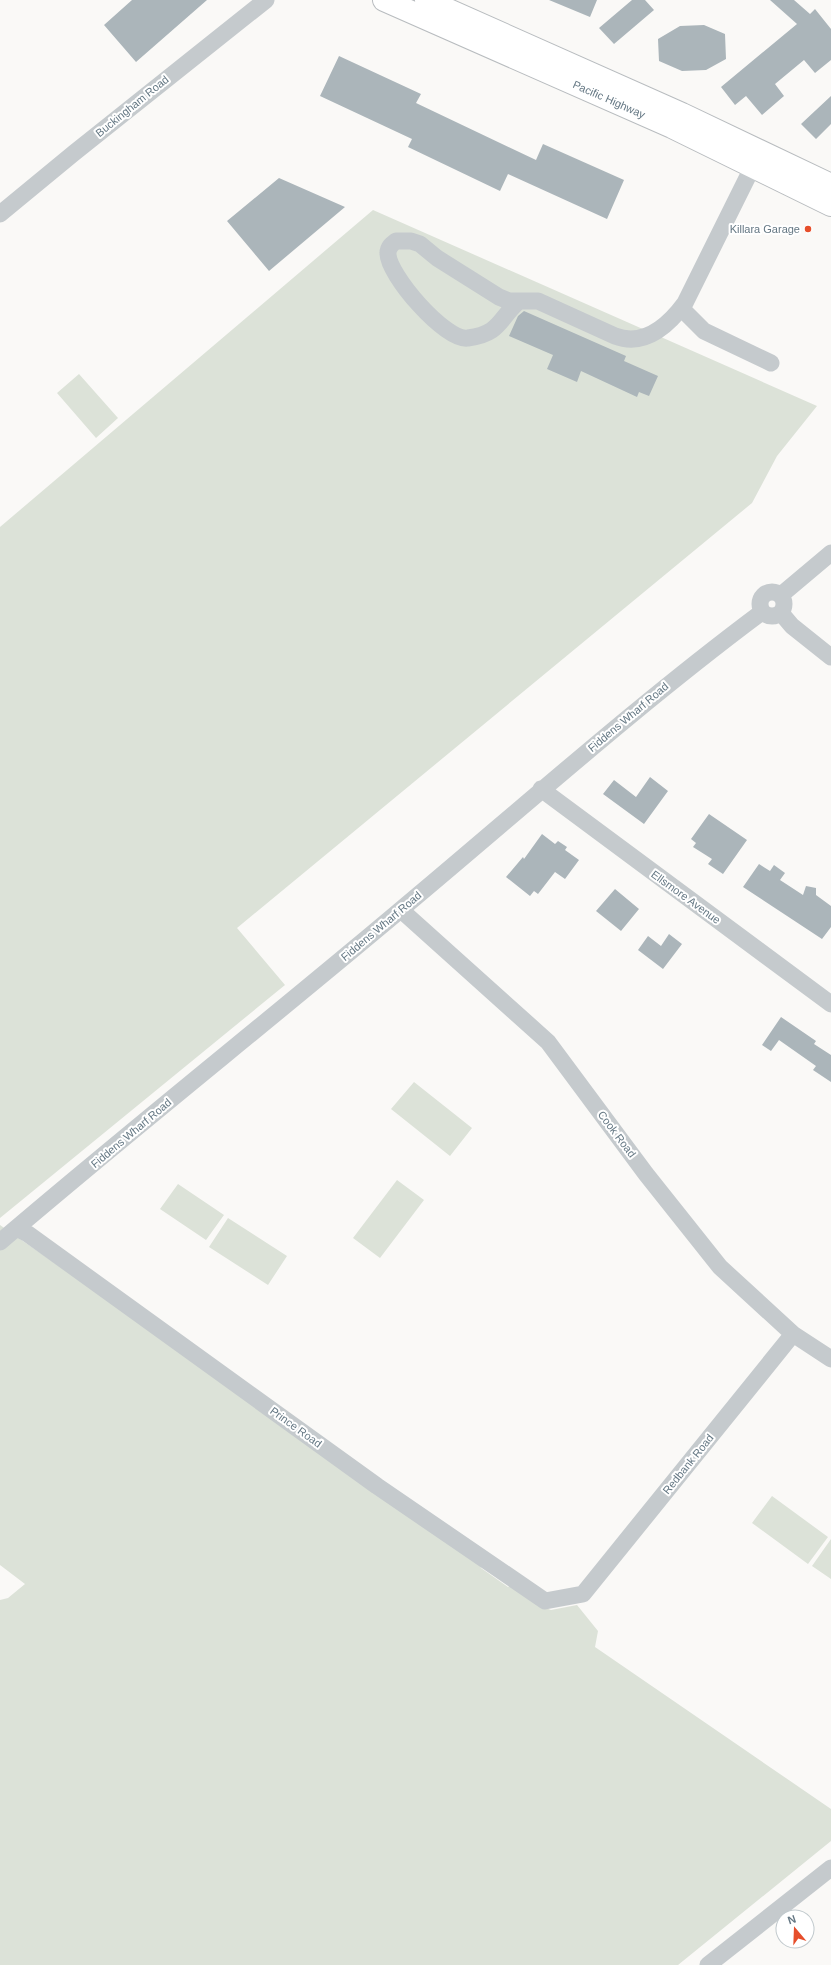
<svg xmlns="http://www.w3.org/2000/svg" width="831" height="1965" viewBox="0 0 831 1965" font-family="Arial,sans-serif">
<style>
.green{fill:#dce2d8}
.building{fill:#abb5ba}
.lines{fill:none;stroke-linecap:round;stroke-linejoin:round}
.highway-casing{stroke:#b8bcbf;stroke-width:24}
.minor{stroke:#c5cacd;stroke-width:17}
.highway{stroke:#fff;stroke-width:22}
.poi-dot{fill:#e64e2b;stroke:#fff;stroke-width:1.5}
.labels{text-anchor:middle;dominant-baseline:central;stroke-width:4;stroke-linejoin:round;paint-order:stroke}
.street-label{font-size:11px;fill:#647783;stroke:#fff}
.poi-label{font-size:11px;fill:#647783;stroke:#fff;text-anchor:end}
</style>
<rect width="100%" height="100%" fill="#faf9f7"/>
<path class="green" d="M373,210L817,406L777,456L752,503L237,928L285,985L0,1218V527Z
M79,374L118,418L96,438L57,393Z
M414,1082L472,1128L450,1156L391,1109Z
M397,1180L424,1200L380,1258L353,1238Z
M178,1184L224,1215L206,1240L160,1209Z
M228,1218L287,1256L268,1285L209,1247Z
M0,1225L477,1557L481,1568L508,1587L516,1581L538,1605L551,1610L577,1605L598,1631L595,1647L831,1809V1841L678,1965H0V1600L8,1598L25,1584L0,1565Z
M772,1496L828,1537L808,1564L752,1523Z
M831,1539V1579L812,1566Z"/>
<path class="building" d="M132,0H207L136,62L104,25Z
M549,0H597L590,17Z
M632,0H645L654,10L614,44L599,28Z
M770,0H794L810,14L815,9L831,29V60L815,73L804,60L775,84L784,96L762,115L746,96L735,105L721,87L797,24Z
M704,25L725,34L726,59L706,70L682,71L659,61L658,39L680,26Z
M339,56L421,94L416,103L536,160L543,144L624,180L607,219L508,174L500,191L408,147L412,139L320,96Z
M831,96V124L816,139L801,124Z
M279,178L345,207L269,271L227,221Z
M524,311L626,356L624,361L658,376L649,396L639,392L637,397L581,371L577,382L547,369L553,355L509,336L518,316Z
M650,777L668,791L644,824L603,794L614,780L636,797Z
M709,814L747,840L723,874L708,864L712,859L693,847L696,843L691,839Z
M542,834L555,844L558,841L567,847L565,850L579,860L565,879L555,872L538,894L534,891L530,896L506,877L523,857L524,859Z
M759,864L770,871L774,865L785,873L780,880L803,895L806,886L816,888V895L831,906V927L822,939L743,887Z
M615,889L639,909L621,931L596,911Z
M669,934L682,944L663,969L638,950L648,936L661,946Z
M781,1017L816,1041L814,1044L831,1055V1082L813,1070L816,1066L779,1040L771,1051L762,1045Z"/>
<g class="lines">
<g class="highway-casing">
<g id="highway">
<path id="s1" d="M384,0L672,127L831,205"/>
<path d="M426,0L682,114L831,185"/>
</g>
</g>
<path class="minor" d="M0,214L74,153L266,0
M518,302C499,319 500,334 468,338C446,342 387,274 388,253C388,247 392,244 396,241H411L420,244L437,258L499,297L509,301H538L615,336C644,347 668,326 685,303L753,166
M681,308L704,331L771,363
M760 604a12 12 0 1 1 24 0a12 12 0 1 1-24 0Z
M781,595L831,553
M781,613L792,626L831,657
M541,789L831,1004
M401,910L548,1042L646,1174L720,1267L793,1334L831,1359
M17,1228L28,1234L377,1486L545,1601L583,1594L793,1334
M0,1242C131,1130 266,1023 398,912C519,811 636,706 762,612
M708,1965L831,1868"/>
<use href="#highway" class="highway"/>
</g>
<circle class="poi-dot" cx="808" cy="229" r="4"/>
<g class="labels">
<g class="street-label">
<text stroke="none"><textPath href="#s1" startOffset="246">Pacific Highway</textPath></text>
<text transform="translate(132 106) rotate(-39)">Buckingham Road</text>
<text transform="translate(628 717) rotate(-40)">Fiddens Wharf Road</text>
<text transform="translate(686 897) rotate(36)">Ellsmore Avenue</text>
<text transform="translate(381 926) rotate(-40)">Fiddens Wharf Road</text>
<text transform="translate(131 1133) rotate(-40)">Fiddens Wharf Road</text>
<text transform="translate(617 1134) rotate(53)">Cook Road</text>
<text transform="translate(296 1427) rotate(36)">Prince Road</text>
<text transform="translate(688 1464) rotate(-51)">Redbank Road</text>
</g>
<g class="poi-label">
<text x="800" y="229">Killara Garage</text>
</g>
</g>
<g transform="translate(795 1929) rotate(341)"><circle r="19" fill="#ffffff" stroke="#c1c9cd"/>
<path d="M0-3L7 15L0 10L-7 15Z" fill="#e64e2b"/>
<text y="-6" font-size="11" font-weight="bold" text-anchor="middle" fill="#647783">N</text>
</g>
</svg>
